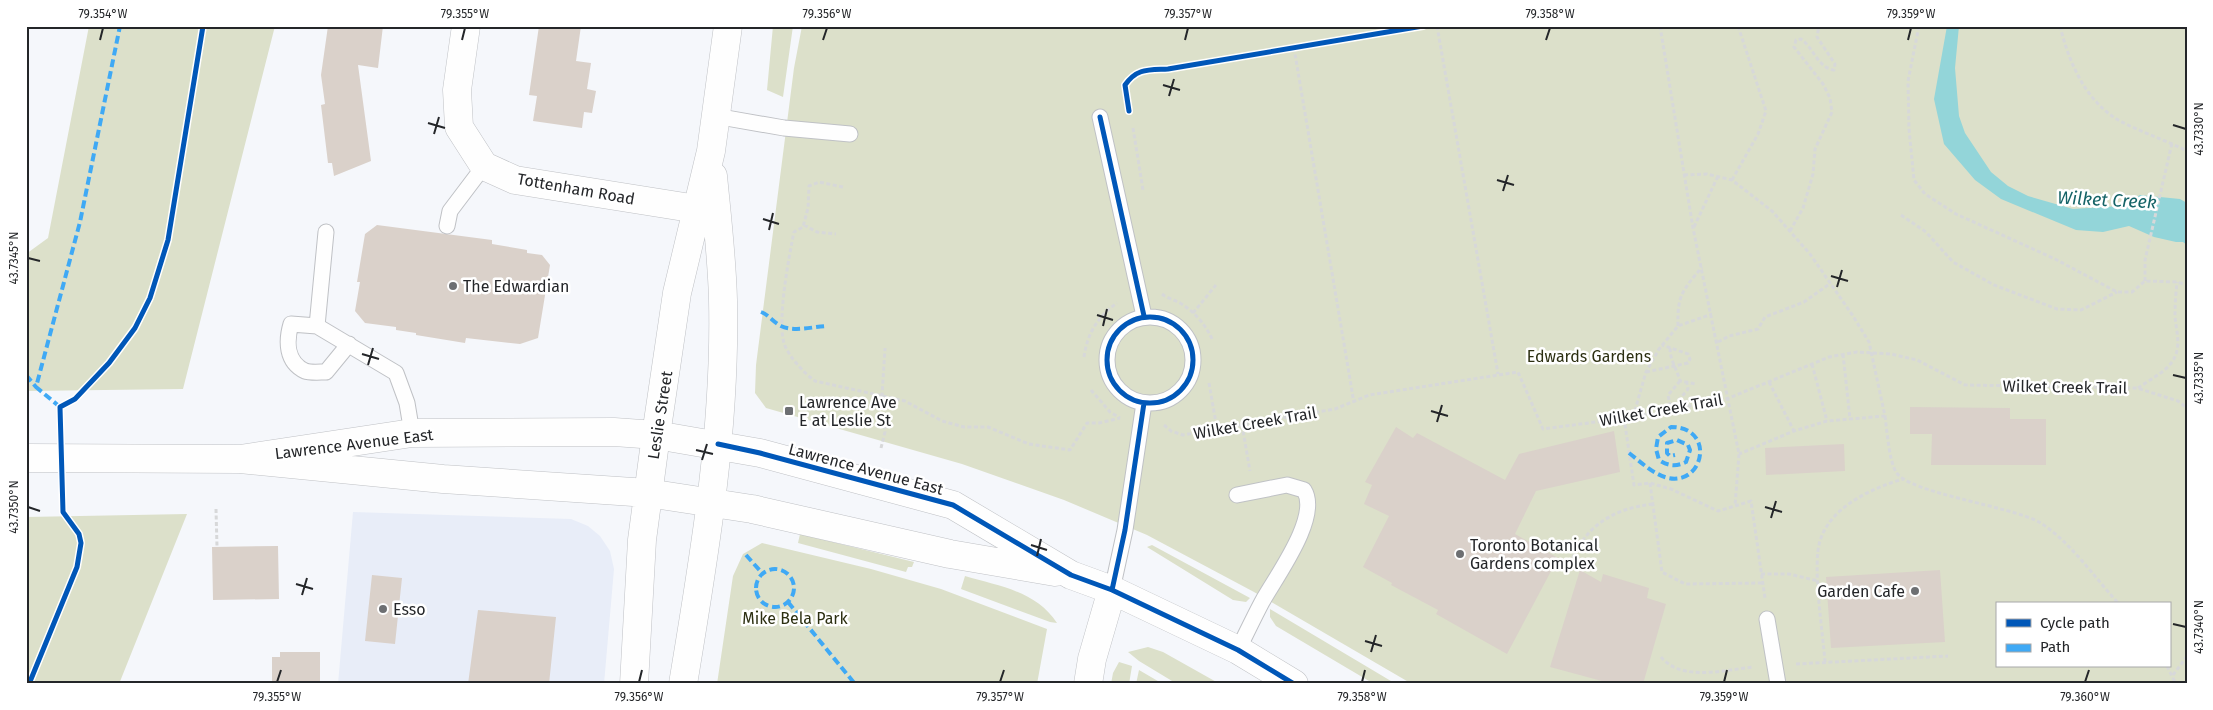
<svg xmlns="http://www.w3.org/2000/svg" width="2213" height="710" viewBox="0 0 2213 710" font-family="'Fira Sans',sans-serif">
<style>
.built{fill:#e8edf8}
.green{fill:#dce0ca;fill-rule:evenodd}
.water{fill:#93d5d9}
.building{fill:#dad1ca}
.lines{fill:none;stroke-linecap:round;stroke-linejoin:round}
.lane-casing{stroke:#bfc1c5;stroke-width:17}
.street-casing{stroke:#bfc1c5;stroke-width:29}
.secondary-casing{stroke:#bfc1c5;stroke-width:29}
.path{stroke:#d7d8d9;stroke-width:3;stroke-dasharray:4 2.5;stroke-linecap:butt}
.lane{stroke:#fefefe;stroke-width:15}
.street{stroke:#fefefe;stroke-width:28}
.secondary{stroke:#fefefe;stroke-width:28}
.quiet{stroke:#3fa9f5;stroke-width:4;stroke-dasharray:8 4;stroke-linecap:butt}
.cycleway-casing{stroke:#fff;stroke-width:8}
.cycleway{stroke:#0057b8;stroke-width:5}
.ticks{fill:none;stroke:#242629;stroke-width:2}
.poi-dot{fill:#6d6f72;stroke:#fff;stroke-width:2}
.labels{text-anchor:middle;dominant-baseline:central;stroke-width:5;stroke-linejoin:round;paint-order:stroke}
.street-label{font-size:16px;fill:#242629;stroke:#fff}
.poi-label{font-size:16px;fill:#242629;stroke:#fff;text-anchor:start}
.park-label{font-size:16px;fill:#2c2f11;stroke:#fff}
.water-label{font-size:18px;font-style:italic;fill:#156367;stroke:#fff}
.neatline{fill:none;stroke:#242629;stroke-width:2}
.ticks-label{font-size:12px;text-anchor:middle;fill:#242629}
</style>
<rect width="100%" height="100%" fill="#f5f7fb"/>
<path class="built" d="M353,512L571,519L588,526L600,536L610,551L614,569L604,684H338Z"/>
<path class="green" d="M89,26H275L183,389L26,391V254L48,238Z
M773,26H793L783,97L767,90Z
M802,26H2187V684H1412L1254,592L1147,535L1064,500L962,464L766,408L755,393L756,365L794,68ZM1997,604H2169V666H1997Z
M187,514L119,684H26V517Z
M800,534L914,562L912,567H908L906,572L798,543Z
M762,543L871,569L941,589L1047,629L1037,684H717L733,576L743,554Z
M1152,545L1250,598L1246,602L1233,600L1147,547Z
M965,576C999,586 1036,591 1057,623L1050,622L961,589Z
M1270,609L1396,684H1374L1276,626L1270,617Z
M1148,647L1163,652L1220,684H1177L1139,661L1128,652Z
M1119,662L1132,666L1129,684H1111L1113,673Z
M1139,670L1163,684H1136Z"/>
<path class="water" d="M1947,26H1959L1955,68L1959,116L1965,133L1991,172L2008,186L2028,196L2073,209L2120,206L2140,195L2180,199L2187,203V245L2183,242H2176L2154,237L2129,226L2103,232L2076,230L2001,199L1975,180L1944,144L1934,99Z"/>
<path class="building" d="M328,26H383L378,68L358,65L371,161L334,176L332,163H328L321,105L325,104L321,75Z
M539,26H581L576,61L591,63L587,89L596,91L592,113L584,112L582,128L533,121L537,96L529,95Z
M377,225L492,240V244L527,250V253L542,255L550,265L538,338L520,344L466,338L465,343L416,335V333L396,330V327L365,323L355,311L360,282H357L365,234Z
M1910,407L2010,408V419H2046V465H1931L1932,434H1910Z
M1396,427L1413,438L1417,433L1505,480L1519,454L1614,431L1620,472L1536,491L1515,534L1558,558L1507,654L1436,614L1438,610L1391,585L1392,583L1363,567L1389,516L1364,504L1372,485L1365,482Z
M1844,444L1845,471L1766,475L1765,448Z
M278,546L279,599L213,600L212,547Z
M1580,570L1601,582L1603,574L1649,588L1647,598L1666,604L1643,684H1613L1550,667Z
M1940,570L1945,642L1831,648L1826,577Z
M372,575L402,578L395,644L365,641Z
M478,610L556,617L549,684H468Z
M280,652H320V684H272V657H280Z"/>
<g class="lines">
<g class="lane-casing">
<path id="lane" d="M715,116L784,128L850,134
M1100,117L1144,316
M447,226L450,211L484,166
M326,232L317,326L396,373L407,403L412,433
M1107 360a43 43 0 1 1 86 0a43 43 0 1 1-86 0Z
M317,326L291,324C286,341 286,362 305,371C310,373 320,372 326,372L349,344
M1237,495L1287,485L1304,490C1321,517 1275,578 1262,602C1254,617 1246,634 1238,650
M1112,590L1125,530L1144,403
M1767,619L1778,684"/>
</g>
<g class="street-casing">
<path id="street" d="M466,26L457,90L459,127L484,166L515,180L697,209"/>
</g>
<g class="secondary-casing">
<path id="secondary" d="M26,458L240,459L443,479L648,493L752,509L950,554L1055,572
M240,459L412,433L614,432L656,435L760,453L953,505L1071,575L1112,590L1238,650L1294,684
M634,684L642,540L656,435L677,293L711,151L728,26
M683,684C704,557 726,430 723,300C722,259 717,217 713,176
M1088,684L1092,659L1112,590"/>
</g>
<path class="path" d="M1437,26L1498,374
M1660,26L1693,228L1739,454L1735,506L1751,501L1765,598
M1919,26L1908,81L1909,129L1914,180L1925,194L1956,214L2055,259L2117,292H2132L2145,281L2177,282L2187,285
M2060,26C2069,63 2086,102 2120,121C2141,132 2165,140 2187,151
M1294,48L1354,403
M1133,128L1143,190
M1684,175L1707,174L1732,180L1772,211L1810,254L1853,316L1869,342L1885,416L1827,421L1794,431L1739,454
M1732,180L1758,134L1766,111L1738,26
M843,187L819,182L809,186L808,208L803,227L794,232C789,256 777,320 784,343C788,356 804,373 815,381L905,401L942,421L964,427H988L1029,444L1070,450L1087,423H1099L1120,418
M1901,215L1926,232L1953,262L1994,285L2057,309L2081,310L2117,292
M804,225L817,232L836,234
M1694,227L1718,176
M1790,231L1803,208L1813,174L1815,149L1832,112L1830,98L1823,84L1794,47L1796,40L1801,39C1813,47 1818,68 1834,70L1835,64L1817,37L1819,26
M2145,281V260L2172,143
M1162,294C1167,298 1174,300 1180,303C1195,312 1206,325 1213,341
M1193,313L1216,285
M1678,326C1677,295 1683,290 1702,267
M1718,342L1729,336L1758,329L1765,317L1804,302L1831,283
M1670,348C1670,361 1677,369 1680,381L1696,384
M1843,354L1850,419
M1084,357C1087,334 1098,316 1117,303
M1812,364L1827,421
M1646,372L1688,363L1690,359L1688,354L1662,345
M1680,381L1668,395L1671,410L1688,389L1687,383
M1769,382L1794,431
M1209,383L1217,429
M2138,388C2149,380 2164,373 2172,362C2183,346 2175,330 2175,313C2175,303 2176,292 2177,282
M1091,390L1110,412L1120,418
M1885,416C1887,431 1889,460 1896,472C1908,493 2010,506 2039,522C2070,541 2094,577 2119,604
M1633,417L1646,372L1659,349L1678,326L1712,314
M1624,418L1634,485L1650,483L1671,489L1718,511L1735,506
M1164,425L1171,431L1183,435L1335,409L1369,395L1518,372L1543,429L1633,417L1729,398L1829,357L1857,352L1891,354L1917,360L1965,385L2137,388L2178,401L2187,408
M1242,425L1250,471
M881,448L885,432L882,396L885,348
M1650,483L1662,572L1685,584L1763,583
M216,509L217,547
M1568,570C1582,528 1610,509 1653,504
M1761,574H1789L1818,581
M1661,657C1682,682 1724,670 1753,667
M1825,662C1823,634 1812,565 1820,541C1830,507 1872,488 1903,479
M1796,664L1948,656
M2167,666L2176,684
M2173,675L2187,656
M849,684L853,680"/>
<use href="#lane" class="lane"/>
<use href="#street" class="street"/>
<use href="#secondary" class="secondary"/>
<path class="quiet" d="M761,312C769,315 773,322 781,326C794,332 812,327 826,326
M26,375L36,387
M60,407L36,387L80,222L120,26
M1629,453C1642,463 1653,474 1668,478C1704,486 1716,427 1671,427L1658,437L1656,449L1659,460C1668,466 1676,467 1686,462L1690,450L1688,445L1677,440L1667,443V453L1670,456L1675,455
M746,555L762,573
M756 588a19 19 0 1 1 38 0a19 19 0 1 1-38 0Z
M788,602L855,684"/>
<g class="cycleway-casing">
<path id="cycleway" d="M1129,111L1125,85C1137,68 1148,70 1168,69L1423,26
M1100,117L1144,316
M1107 360a43 43 0 1 1 86 0a43 43 0 1 1-86 0Z
M718,444L760,453L953,505L1071,575L1112,590L1238,650L1294,684
M1112,590L1125,530L1144,403
M29,684L77,567L81,543L79,534L63,512L60,407L75,399L109,363L135,328L150,298L168,240L203,26"/>
</g>
<use href="#cycleway" class="cycleway"/>
</g>
<path class="ticks" d="M100,40L103,28M462,40L465,28M823,40L827,28M1185,40L1188,28M1546,40L1550,28M1908,40L1911,28M1163,85L1180,90M1169,96L1174,79M428,123L445,128M2173,125L2186,129M434,134L439,117M1497,180L1514,185M1503,191L1508,175M763,219L779,224M769,230L773,213M28,258L40,261M1831,276L1848,281M1837,287L1842,270M1097,315L1113,320M1103,326L1107,309M362,354L379,359M368,365L373,348M2173,375L2186,378M1431,411L1448,416M1437,422L1442,405M696,450L713,454M702,460L707,444M28,507L40,511M1765,507L1782,512M1771,518L1776,501M1031,545L1047,550M1037,556L1041,539M296,584L313,589M302,595L307,578M2173,624L2186,627M1365,641L1382,646M1371,652L1376,635M277,682L281,670M639,682L642,670M1000,682L1004,670M1362,682L1365,670M1724,682L1727,670M2085,682L2089,670"/>
<g class="poi-dot">
<circle cx="453" cy="286" r="5"/>
<rect x="784" y="406" width="10" height="10" rx="2.5"/>
<circle cx="1460" cy="554" r="5"/>
<circle cx="1915" cy="591" r="5"/>
<circle cx="383" cy="609" r="5"/>
</g>
<g class="labels">
<g class="street-label">
<text transform="translate(576 189) rotate(10)">Tottenham Road</text>
<text transform="translate(2065 387) rotate(1)">Wilket Creek Trail</text>
<text transform="translate(1661 410) rotate(-10)">Wilket Creek Trail</text>
<text transform="translate(660 415) rotate(-81)">Leslie Street</text>
<text transform="translate(1255 423) rotate(-10)">Wilket Creek Trail</text>
<text transform="translate(354 444) rotate(-7)">Lawrence Avenue East</text>
<text transform="translate(866 469) rotate(15)">Lawrence Avenue East</text>
</g>
<g class="poi-label">
<text x="463" y="286">The Edwardian</text>
<text x="799" y="402">Lawrence Ave<tspan x="799" dy="18">E at Leslie St</tspan></text>
<text x="1470" y="545">Toronto Botanical<tspan x="1470" dy="18">Gardens complex</tspan></text>
<text x="1905" y="591" text-anchor="end">Garden Cafe</text>
<text x="393" y="609">Esso</text>
</g>
<g class="park-label">
<text x="1589" y="356">Edwards Gardens</text>
<text x="795" y="618">Mike Bela Park</text>
</g>
<g class="water-label">
<text transform="translate(2107 200) rotate(3)">Wilket Creek</text>
</g>
</g>
<rect width="2213" height="710" fill="none" stroke="#ffffff" stroke-width="55"/>
<rect x="1996" y="602" width="175" height="65" fill="#ffffff" stroke="#a7a8a9"/>
<rect x="2006" y="619" width="25" height="8" fill="#0057b8" stroke="#a7a8a9"/>
<text x="2040" y="628" font-size="15" fill="#242629">Cycle path</text>
<rect x="2006" y="644" width="25" height="8" fill="#3fa9f5" stroke="#a7a8a9"/>
<text x="2040" y="652" font-size="15" fill="#242629">Path</text>
<rect x="28" y="28" width="2158" height="654" class="neatline"/>
<g class="ticks-label">
<text x="103" y="18">79.354°W</text>
<text x="465" y="18">79.355°W</text>
<text x="827" y="18">79.356°W</text>
<text x="1188" y="18">79.357°W</text>
<text x="1550" y="18">79.358°W</text>
<text x="1911" y="18">79.359°W</text>
<text transform="translate(2199 129) rotate(-90)" y="4">43.7330°N</text>
<text transform="translate(14 258) rotate(-90)" y="4">43.7345°N</text>
<text transform="translate(2199 378) rotate(-90)" y="4">43.7335°N</text>
<text transform="translate(14 507) rotate(-90)" y="4">43.7350°N</text>
<text transform="translate(2199 627) rotate(-90)" y="4">43.7340°N</text>
<text x="277" y="701">79.355°W</text>
<text x="639" y="701">79.356°W</text>
<text x="1000" y="701">79.357°W</text>
<text x="1362" y="701">79.358°W</text>
<text x="1724" y="701">79.359°W</text>
<text x="2085" y="701">79.360°W</text>
</g>
</svg>
